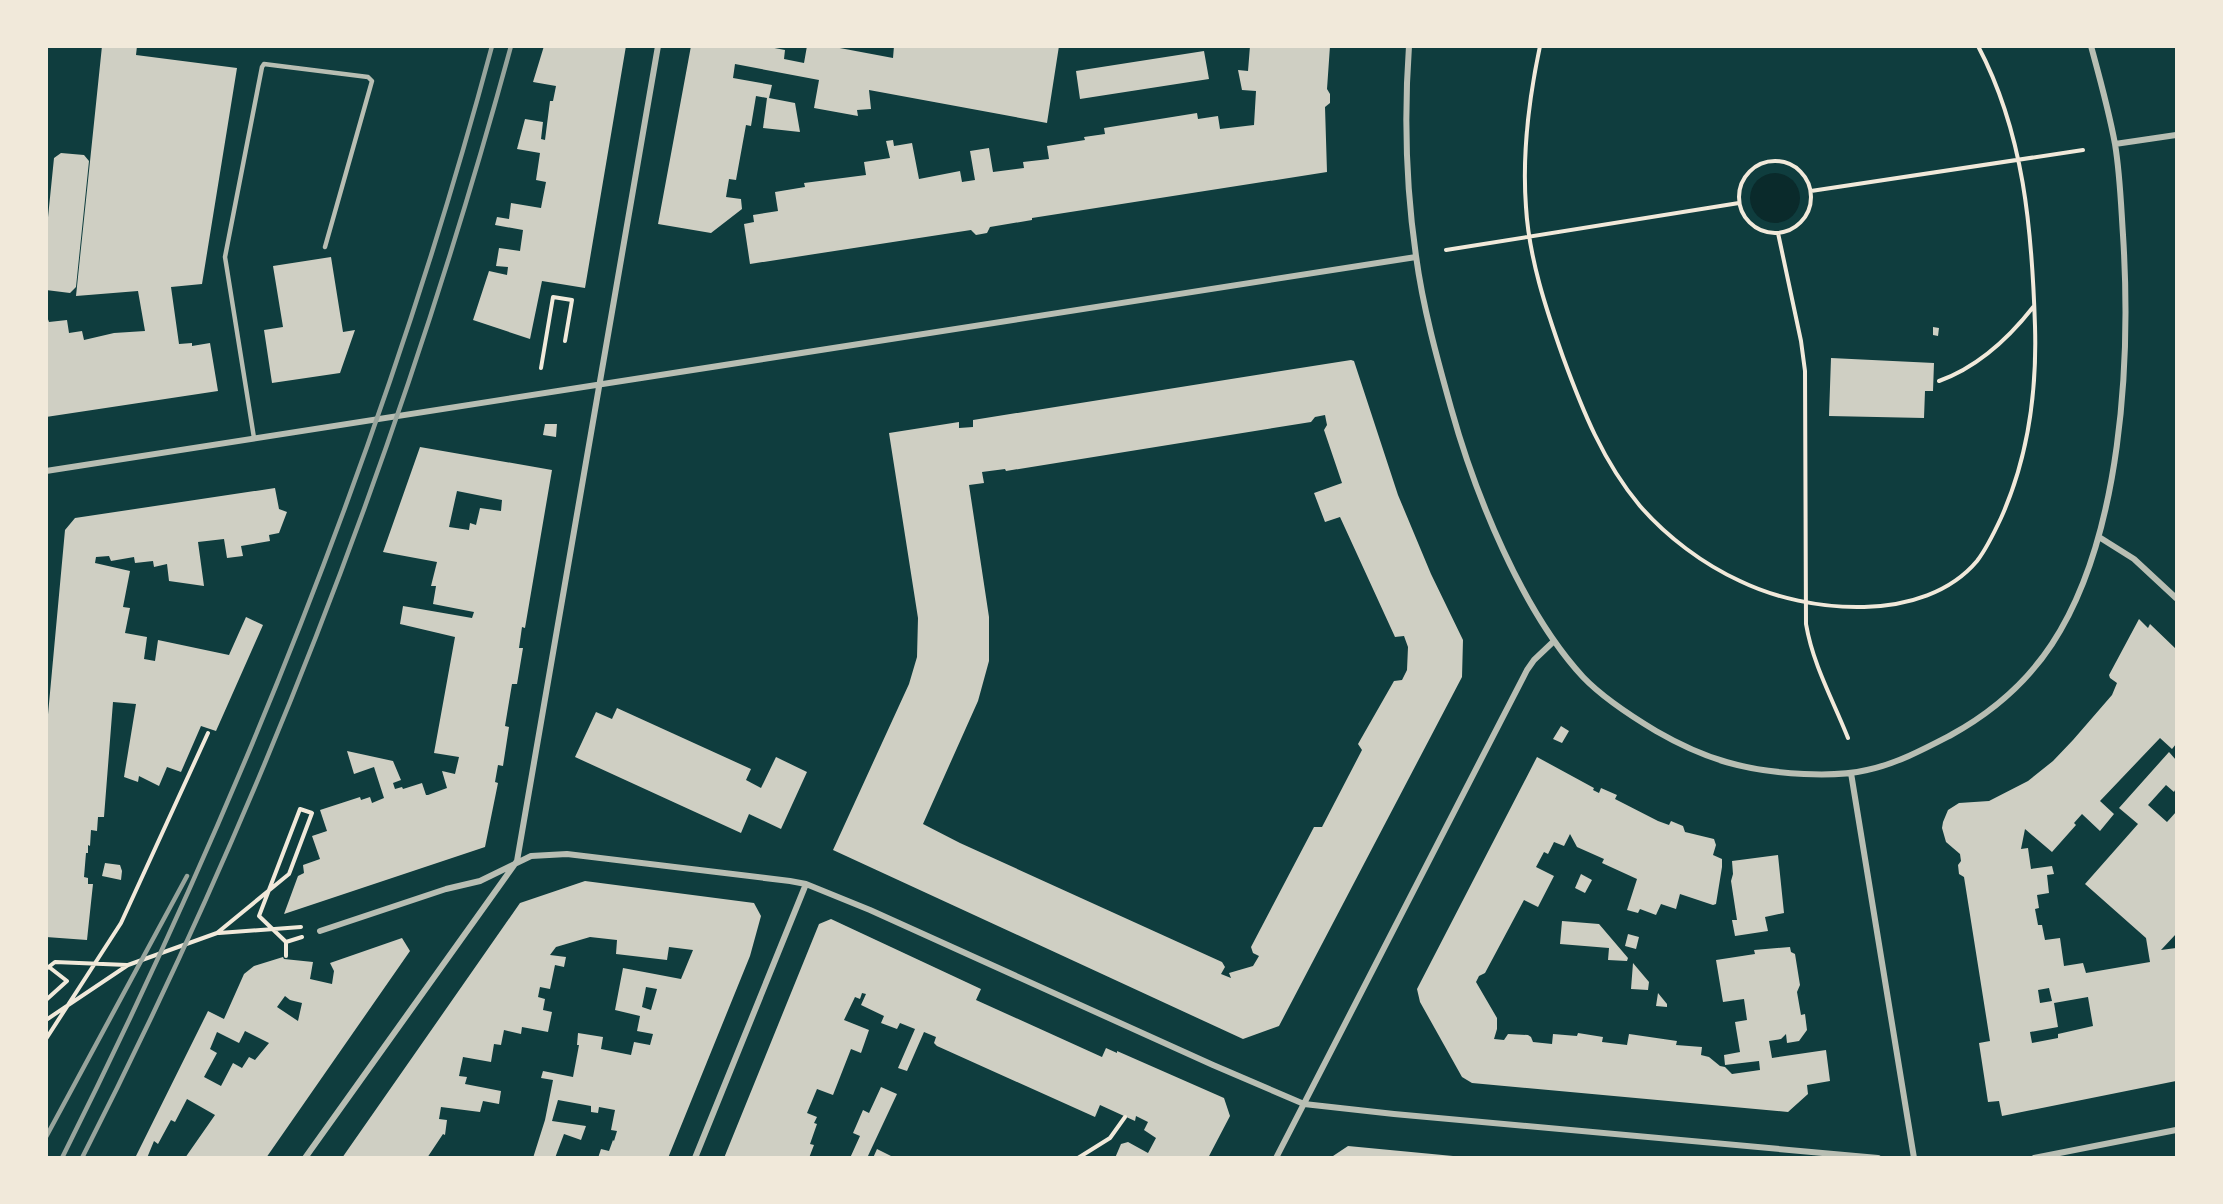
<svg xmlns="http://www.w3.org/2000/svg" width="2223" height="1204" viewBox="0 0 2223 1204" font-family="Merriweather,serif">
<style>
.water{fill:#0a2a2b}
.building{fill:#cfcfc3;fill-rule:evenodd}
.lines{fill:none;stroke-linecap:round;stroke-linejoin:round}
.path{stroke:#f1e9da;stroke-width:4}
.service{stroke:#b8beb3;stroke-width:4.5}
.minor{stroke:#b8beb3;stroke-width:6}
.rail{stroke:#97a49c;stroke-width:4.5}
</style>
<rect width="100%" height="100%" fill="#0f3d3e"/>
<path class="water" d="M1750 198a25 25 0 1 1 50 0a25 25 0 1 1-50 0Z"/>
<path class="building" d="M102,46H137L136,55L237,68L202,284L171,287L179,344L192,343V346L210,343L218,391L46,417V314L49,322L67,320L69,333L82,331L84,340L114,333L145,331L138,291L76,296Z
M544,46H626L585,288L542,281L530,339L473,320L489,271L507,275L508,267L496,266L499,248L520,251L523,230L495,225L497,217L509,219L511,203L541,208L546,182L536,180L540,153L517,149L525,119L543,122L541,139L545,140L550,101H553L556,86L533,82Z
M691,46H764L785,50L784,59L804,63L807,46H829L893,58L894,46H1059L1047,123L869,90L871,109L857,110L858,116L814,108L819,80L735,64L733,78L772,85L769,98L795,103L800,132L763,128L767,98L756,96L751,126L746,125L736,180L729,179L726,197L741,199L742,209L711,233L658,224Z
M1250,46H1330L1327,89L1330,94V103L1325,107L1327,172L1032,218V220L990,227L987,233L976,235L971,230L750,264L744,224L754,222L753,215L778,211L775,192L805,187L804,183L866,175L864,162L890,158L886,141L893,140L894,146L912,143L919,179L960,171L962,182L975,180L970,151L989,148L993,172L1024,168L1023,162L1049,159L1047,146L1085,140L1084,137L1105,134L1104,128L1197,113L1198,119L1218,116L1220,129L1254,125L1256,91L1242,90L1238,70L1248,71Z
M1204,51L1209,79L1080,99L1076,71Z
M61,153L84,155L89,161L76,287L70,293L46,290V237L54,158Z
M331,257L343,332L355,330L340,373L272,383L264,330L283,327L273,266Z
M1933,327L1939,328L1938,336L1933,335Z
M1831,358L1934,363L1933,391H1925L1924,418L1829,416Z
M1351,360L1354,361L1398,495L1431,574L1463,640L1462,677L1279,1026L1243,1039L833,850L909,684L917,657L918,618L889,433L959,422V428L973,427V420ZM1325,415L1327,425L1324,430L1342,483L1314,493L1325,522L1340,517L1395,637L1404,636L1408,647L1407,670L1402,680L1394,681L1358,744L1362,750L1322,827H1314L1283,886L1251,947L1253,953L1259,956L1253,966L1229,973L1231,978L1221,974L1225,967L1222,962L960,843L923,824L978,701L989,661V617L969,485L984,483L982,472L1005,469L1006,471L1311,422L1315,417Z
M545,424H557L556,437L543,435Z
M420,447L552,470L525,628L522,627L519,648H523L517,684H512L505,726L509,727L503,766L498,765L495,782L498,783L485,847L284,914L298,876L304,873L303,865L320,859L312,836L327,831L320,810L360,797L361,800L370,797L372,803L384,798L374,767L354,774L347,751L393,761L401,780L393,783L395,789L402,787L403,789L422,783L426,795H428L447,788L442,771L455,774L459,757L434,753L455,637L400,624L403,606L472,618L474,612L433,604L436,586H431L437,562L383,552ZM457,491L502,500L501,511L480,508L476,525L470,523L469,530L449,527Z
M275,488L279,509L287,512L279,533L269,535L270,541L241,546L243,556L227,558L224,539L198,542L204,586L169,581L167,564L154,567L153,561L135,563L134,557L111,561L109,556L96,557L95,563L130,571L123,607L130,608L125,633L147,637L144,659L155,661L158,640L229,655L246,617L263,625L216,731L201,726L181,772L167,767L159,786L139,776L138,782L124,777L136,704L113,702L104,817H98L97,831L91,830L90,846L88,845V853H86L84,877L88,878V884H93L87,940L46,937V736L65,530L75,518Z
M2139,619L2148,628L2150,624L2176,649V744L2172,749L2160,738L2100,801L2114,814L2100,831L2082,814L2074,823L2076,825L2052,852L2025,829L2021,849L2028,848L2031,869L2052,866L2054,874L2047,875L2049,893L2037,895L2039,908L2035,909L2038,925H2042L2045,940L2060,938L2064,966L2083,963L2086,973L2150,962L2146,938L2085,884L2138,824L2119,808L2169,752L2176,760V788L2174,792L2166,785L2148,805L2167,822L2176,812V934L2161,950L2176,948V1081L2002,1116L1999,1101L1988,1102L1979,1043L1990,1041L1964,877L1959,874L1958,865L1961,861L1960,854L1946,842L1942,828L1943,822L1948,810L1959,803L1989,801L2028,781L2053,761L2073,740L2112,695L2117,683L2110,678L2109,675ZM2049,988L2052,1001L2040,1003L2038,990ZM2088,997L2093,1026L2058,1034V1038L2032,1043L2030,1032L2058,1027L2054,1003Z
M617,708L751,769L746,780L761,788L776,757L807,772L781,829L749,814L741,833L575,757L596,712L612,719Z
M1561,726L1569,731L1562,743L1553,739Z
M1537,757L1594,788L1593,790L1599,793L1601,788L1617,795L1615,799L1658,821L1669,825L1671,821L1683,826L1685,832L1714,839L1716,845L1713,855L1722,859V867L1716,904L1713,905L1680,894L1676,909L1661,904L1656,915L1640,909L1638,913L1627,910L1637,879L1602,863L1604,859L1577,847L1570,834L1564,846L1554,842L1548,854L1544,852L1536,867L1554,876L1538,907L1524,900L1485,973L1479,976L1476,982L1497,1018V1029L1494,1039L1504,1040L1508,1034L1528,1035L1531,1037L1533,1042L1552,1044L1553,1034L1577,1036L1578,1033L1603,1037L1602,1042L1627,1045L1629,1034L1677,1041L1676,1045L1702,1047L1701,1055L1709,1057L1720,1066L1725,1067L1732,1074L1760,1070L1759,1061L1725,1065L1724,1055L1740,1052L1735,1022L1747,1020L1744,999L1723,1002L1716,960L1755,954L1754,950L1790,947L1791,952L1795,954L1800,985L1797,992L1801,1015L1805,1014L1807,1030L1799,1041L1787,1043L1786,1034L1781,1039L1769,1041L1772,1058L1826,1050L1830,1081L1807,1085L1808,1094L1788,1112L1472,1083L1462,1077L1420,1002L1417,989Z
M1778,855L1784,913L1765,917L1768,931L1735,936L1732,920H1737L1731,881L1733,874L1732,861Z
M105,863L120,865L122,871L121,880L102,876Z
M1581,874L1592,880L1585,893L1575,888Z
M585,881L754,903L761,916L750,956L668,1158H598L601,1149L609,1151L613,1140L614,1141L617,1131L611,1130L615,1110L599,1107L598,1113L591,1112V1106L558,1100L552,1121L586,1126L581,1140L564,1134L555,1158H533L545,1120L553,1080L541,1078L543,1071L573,1077L579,1045H577L578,1033L603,1037L601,1049L631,1055L634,1042L650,1045L653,1034L637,1031L640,1016L615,1010L623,968L681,979L693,950L669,947L667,960L616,954L617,940L590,937L556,947L550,955L566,957L564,967L555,965L550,989L540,987L538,997L545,999L543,1010L552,1012L548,1032L522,1027L521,1034L504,1030L501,1045L494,1044L491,1062L463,1057L459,1076L467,1077L465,1084L501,1091L499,1104L483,1101L480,1112L441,1107L439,1119L447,1120L445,1135L443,1134L427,1158H342L520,903ZM646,987L657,989L651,1010L642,1007Z
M831,919L981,989L976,1000L1102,1057L1106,1048L1117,1053V1051L1224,1098L1230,1116L1208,1158H1115L1121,1144L1128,1142L1148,1153L1156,1138L1144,1130L1148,1122L1136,1116L1135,1121L1100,1105L1095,1117L937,1046L934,1043L936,1037L924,1032L907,1071L898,1068L915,1029L900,1023L897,1029L881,1023L884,1016L861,1005L866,994L862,993L860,999L855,997L844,1020L869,1030L861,1053L851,1049L833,1095L817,1089L807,1113L817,1117L814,1123L817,1124L810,1144L814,1145L809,1158H724L819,924Z
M1562,921L1599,924L1628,958L1627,961L1608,960L1609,948L1560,944Z
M1628,934L1639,937L1636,949L1625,946Z
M402,938L410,951L266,1158H185L215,1115L187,1099L175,1122L171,1120L158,1144L154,1141L147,1158H135L208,1011L224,1019L244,974L254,966L283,957L284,959L313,962L310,979L332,984L334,971L330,963ZM285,996L290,1000L302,1003L298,1021L277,1007ZM245,1031L269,1043L255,1060L249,1057L242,1068L233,1063L221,1086L204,1077L217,1053L210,1049L217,1032L239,1043Z
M1633,963L1649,982L1648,990L1631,989Z
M1658,993L1667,1004V1007L1656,1006Z
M881,1087L897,1094L867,1158H850L860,1136L853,1133L863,1110L869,1113Z
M1348,1146L1453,1156V1158H1330Z
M877,1149L895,1158H873Z"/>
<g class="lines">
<path class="path" d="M1540,46C1529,98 1522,154 1526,207C1529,258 1546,309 1563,357C1582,409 1603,462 1640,506C1667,537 1703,564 1740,581C1808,614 1924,624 1977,561C1987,548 1994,533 2001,518C2028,458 2037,392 2035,326C2032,230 2024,133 1978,46
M1739 197a36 36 0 1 1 72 0a36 36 0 1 1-72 0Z
M1811,191L2083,150
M1778,233L1801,341L1805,371L1806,624C1813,665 1833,700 1848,738
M1446,250L1739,203
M541,368L553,297L572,300L565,341
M1939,381C1978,367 2009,338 2034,306
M219,933L301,927
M286,956V942
M46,969L55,962L127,965
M46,1000L67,981L49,967
M46,1020L128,965L217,933L289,874L312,813L300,809L259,916L286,942L302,937
M46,1039L121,923L208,733
M1078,1158L1110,1138L1125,1117"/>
<path class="service" d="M254,438L225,257L262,67L264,64L368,77L372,81L325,247"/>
<path class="minor" d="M1409,46C1404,116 1406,187 1416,256C1423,308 1437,358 1451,408C1475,494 1522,611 1583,677C1603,698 1631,716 1656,731C1706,760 1746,771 1804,774C1825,775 1846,775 1867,770C1896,764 1926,748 1951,735C1991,713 2027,682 2052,644C2122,537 2131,360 2123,235C2121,205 2120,174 2115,144C2109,111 2100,79 2091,46
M2115,144L2176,135
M46,471L1416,257
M2099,537L2134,559L2176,598
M1851,773L1914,1158
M320,931L446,889L480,881L531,856L567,854L790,881L806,884L870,910L1213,1065L1304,1104L1394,1114L1878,1158
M305,1158L517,861L658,46
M695,1158L806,884
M1276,1158L1527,670L1534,660L1554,641
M2034,1158L2176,1130"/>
<path class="rail" d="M46,1137L187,876
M62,1158C240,802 389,431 492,46
M82,1158C263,803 406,431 511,46"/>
</g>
<rect width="2223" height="1204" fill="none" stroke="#f1e9da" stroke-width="96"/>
</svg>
